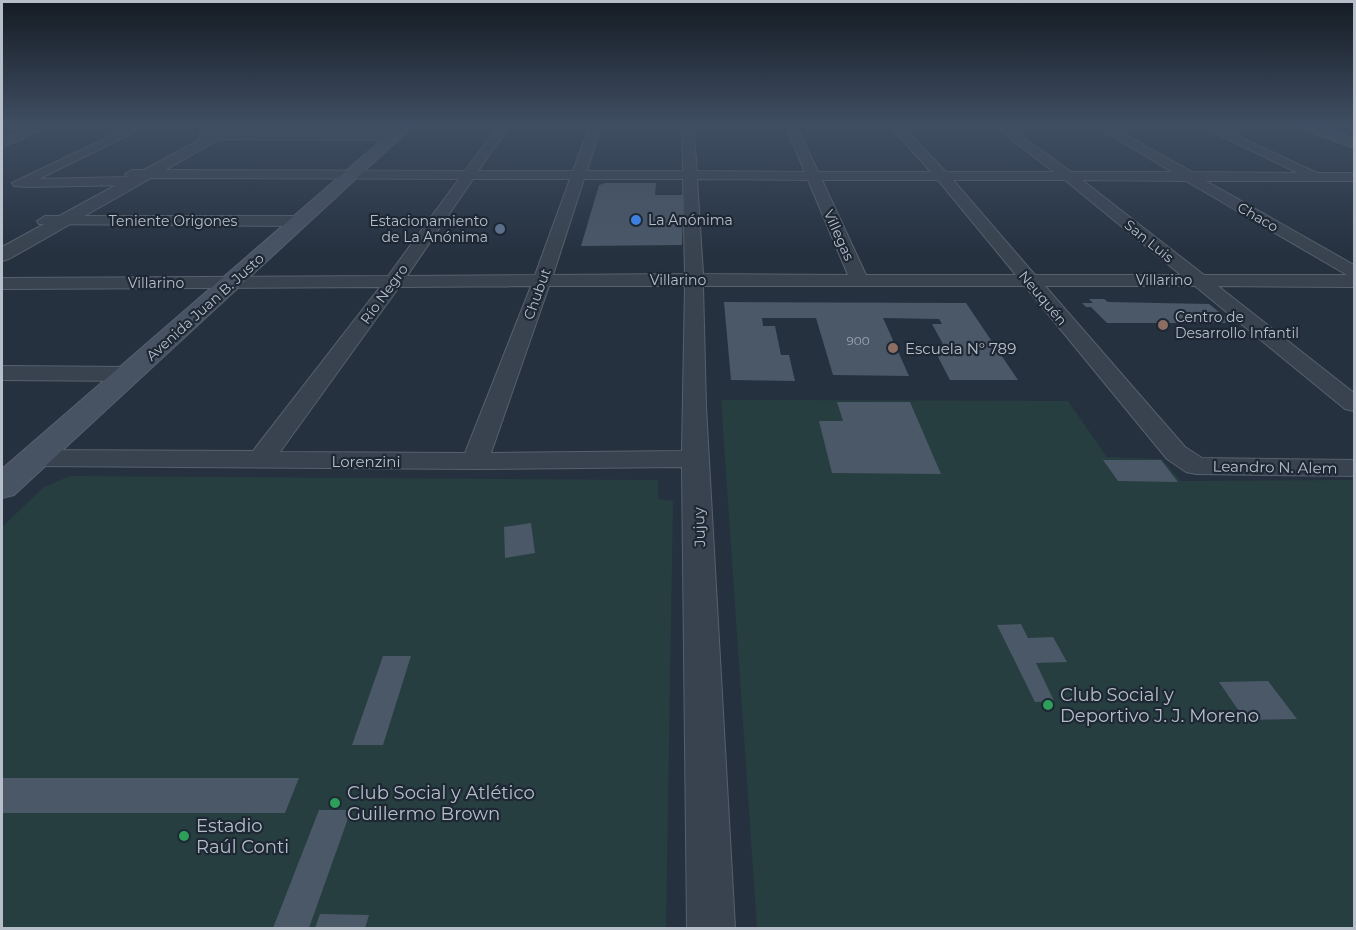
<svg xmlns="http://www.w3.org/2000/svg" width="1356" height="930" viewBox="0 0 1356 930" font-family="Montserrat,sans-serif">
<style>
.green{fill:#273e40}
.building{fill:#4b5868}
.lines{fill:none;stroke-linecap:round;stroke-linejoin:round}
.minor-casing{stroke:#57616d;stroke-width:2}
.tertiary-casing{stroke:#57616d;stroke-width:2}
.secondary-casing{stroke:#57616d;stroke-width:2}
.minor{fill:#39434f;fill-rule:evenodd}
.tertiary{fill:#39434f;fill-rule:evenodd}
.secondary{fill:#475262;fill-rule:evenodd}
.shop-dot{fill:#3f7fe0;stroke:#1e2834;stroke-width:2}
.service-dot{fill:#5c6f8a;stroke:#1e2834;stroke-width:2}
.education-dot{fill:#8d6e63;stroke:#1e2834;stroke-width:2}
.leisure-dot{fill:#2e9e5b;stroke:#1e2834;stroke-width:2}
.labels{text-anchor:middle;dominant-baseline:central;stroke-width:4.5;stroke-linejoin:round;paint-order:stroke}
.number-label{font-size:12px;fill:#9ba4b2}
.far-street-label{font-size:14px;fill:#b6beca;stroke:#1e2834}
.far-poi-label{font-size:14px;fill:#b6beca;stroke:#1e2834;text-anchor:start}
.poi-label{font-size:15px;fill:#b6beca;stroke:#1e2834;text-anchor:start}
.street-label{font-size:15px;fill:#b6beca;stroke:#1e2834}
.near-poi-label{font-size:18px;fill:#b6beca;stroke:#1e2834;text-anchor:start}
</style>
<rect width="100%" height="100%" fill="#25313f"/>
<path class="green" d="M721,400L1068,401L1107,457L1162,459L1181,481L1354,480V928H757Z
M70,476L658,480V499L673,501L666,928H2V527L44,487Z"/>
<path class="building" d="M606,183H656L655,195H683L682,245L581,246L599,185Z
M1089,299H1104L1108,302L1209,304L1233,323H1107L1091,307H1086L1082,303H1093Z
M724,302L966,303L1018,380H950L937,355H949L932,324H942L939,319L883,318L909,376L833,375L816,318H762L763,326H775L781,355H789L795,381L731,380Z
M837,402H910L941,474L832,473L819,421H843Z
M1103,460H1161L1178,482L1118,481Z
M531,523L535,553L505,558L504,527Z
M1021,624L1028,638L1053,637L1067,662L1036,663L1054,701L1035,702L997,625Z
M383,656H411L383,745H352Z
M1268,681L1297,719L1245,720L1219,682Z
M2,778H299L285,813H2Z
M319,810H351L309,928H273Z
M320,914L369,915L365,928H315Z"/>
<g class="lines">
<g class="minor-casing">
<path id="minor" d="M38,125H53L2,147V139Z
M134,125H148L39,179L127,177L125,174L132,170L465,171L499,125H510L478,171H573L590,125H601L587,171H683L682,125H693L697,171L805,172L785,125H796L818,172H931L889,125H901L946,172H1054L993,125H1006L1071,172H1172L1094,125H1108L1192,172L1298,173L1199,125H1214L1317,173H1354V181H1206L1354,265V287L1218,286L1354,393V411L1345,409L1195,286H1045L1185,447L1202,458L1354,460V476L1196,474L1186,472L1167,459L1025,286H703L706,407L735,928H687L682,467L475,469L35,466L26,464L22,458L26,452L35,450L253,451L380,287L2,289V278L388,276L459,179L139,178L141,181L139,184L134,185L27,187L14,186L12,183ZM473,179H570L535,275L407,276ZM584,179H683L685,274L553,275ZM697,179L808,180L848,275L703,274ZM822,180H938L1016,275H866ZM953,180H1065L1181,275H1035ZM1082,180L1186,181L1347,275H1204ZM531,286L465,453L280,452L399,287ZM549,286H685L682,451L491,453Z
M204,132H393L399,136L393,140L200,139V133Z
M45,216H300L308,221L300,226L39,224L37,221Z
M2,366L131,367L139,369L142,374L139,379L131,381L2,380Z"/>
</g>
<g class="tertiary-casing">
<path id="tertiary" d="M227,125H244L9,259L2,261V247Z"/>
</g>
<g class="secondary-casing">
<path id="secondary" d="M399,125H414L14,495L2,498V469Z
M1298,125H1317L1354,139V148L1300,128Z"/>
</g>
<use href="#minor" class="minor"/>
<use href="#tertiary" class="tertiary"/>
<use href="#secondary" class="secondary"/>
</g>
<linearGradient id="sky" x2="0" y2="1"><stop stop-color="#141b23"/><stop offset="0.49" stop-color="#404e63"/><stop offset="1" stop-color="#404e63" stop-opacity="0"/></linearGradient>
<rect width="1356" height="255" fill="url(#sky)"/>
<circle class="shop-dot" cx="636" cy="220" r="6"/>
<circle class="service-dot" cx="500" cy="229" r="6"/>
<g class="education-dot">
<circle cx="1163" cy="325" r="6"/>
<circle cx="893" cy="348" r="6"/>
</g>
<g class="leisure-dot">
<circle cx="1048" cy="705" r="6"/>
<circle cx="335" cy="803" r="6"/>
<circle cx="184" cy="836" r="6"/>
</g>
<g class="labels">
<g class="number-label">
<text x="858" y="340">900</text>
</g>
<g class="far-street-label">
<text transform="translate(1258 217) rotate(30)">Chaco</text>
<text x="173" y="221">Teniente Origones</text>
<text transform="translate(839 235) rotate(66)">Villegas</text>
<text transform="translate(1149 241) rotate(39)">San Luis</text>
<text x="678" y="280">Villarino</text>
<text x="1164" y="280">Villarino</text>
<text x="156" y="283">Villarino</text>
<text transform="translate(384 294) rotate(-54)">Río Negro</text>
<text transform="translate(537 294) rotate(-70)">Chubut</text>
<text transform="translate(1043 298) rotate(50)">Neuquén</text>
<text transform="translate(205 307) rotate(-42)">Avenida Juan B. Justo</text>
</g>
<g class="far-poi-label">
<text x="648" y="220">La Anónima</text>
<text x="488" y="221" text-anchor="end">Estacionamiento<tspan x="488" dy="16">de La Anónima</tspan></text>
<text x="1175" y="317">Centro de<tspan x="1175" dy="16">Desarrollo Infantil</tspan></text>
</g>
<g class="poi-label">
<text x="905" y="348">Escuela N° 789</text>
</g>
<g class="street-label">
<text x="366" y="461">Lorenzini</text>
<text transform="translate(1275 467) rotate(1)">Leandro N. Alem</text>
<text transform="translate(699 527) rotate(-92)">Jujuy</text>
</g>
<g class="near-poi-label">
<text x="1060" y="695">Club Social y<tspan x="1060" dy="21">Deportivo J. J. Moreno</tspan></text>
<text x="347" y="793">Club Social y Atlético<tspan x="347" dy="21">Guillermo Brown</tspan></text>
<text x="196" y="826">Estadio<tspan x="196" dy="21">Raúl Conti</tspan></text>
</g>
</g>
<rect width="1356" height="930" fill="none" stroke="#b6beca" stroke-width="6"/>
</svg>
